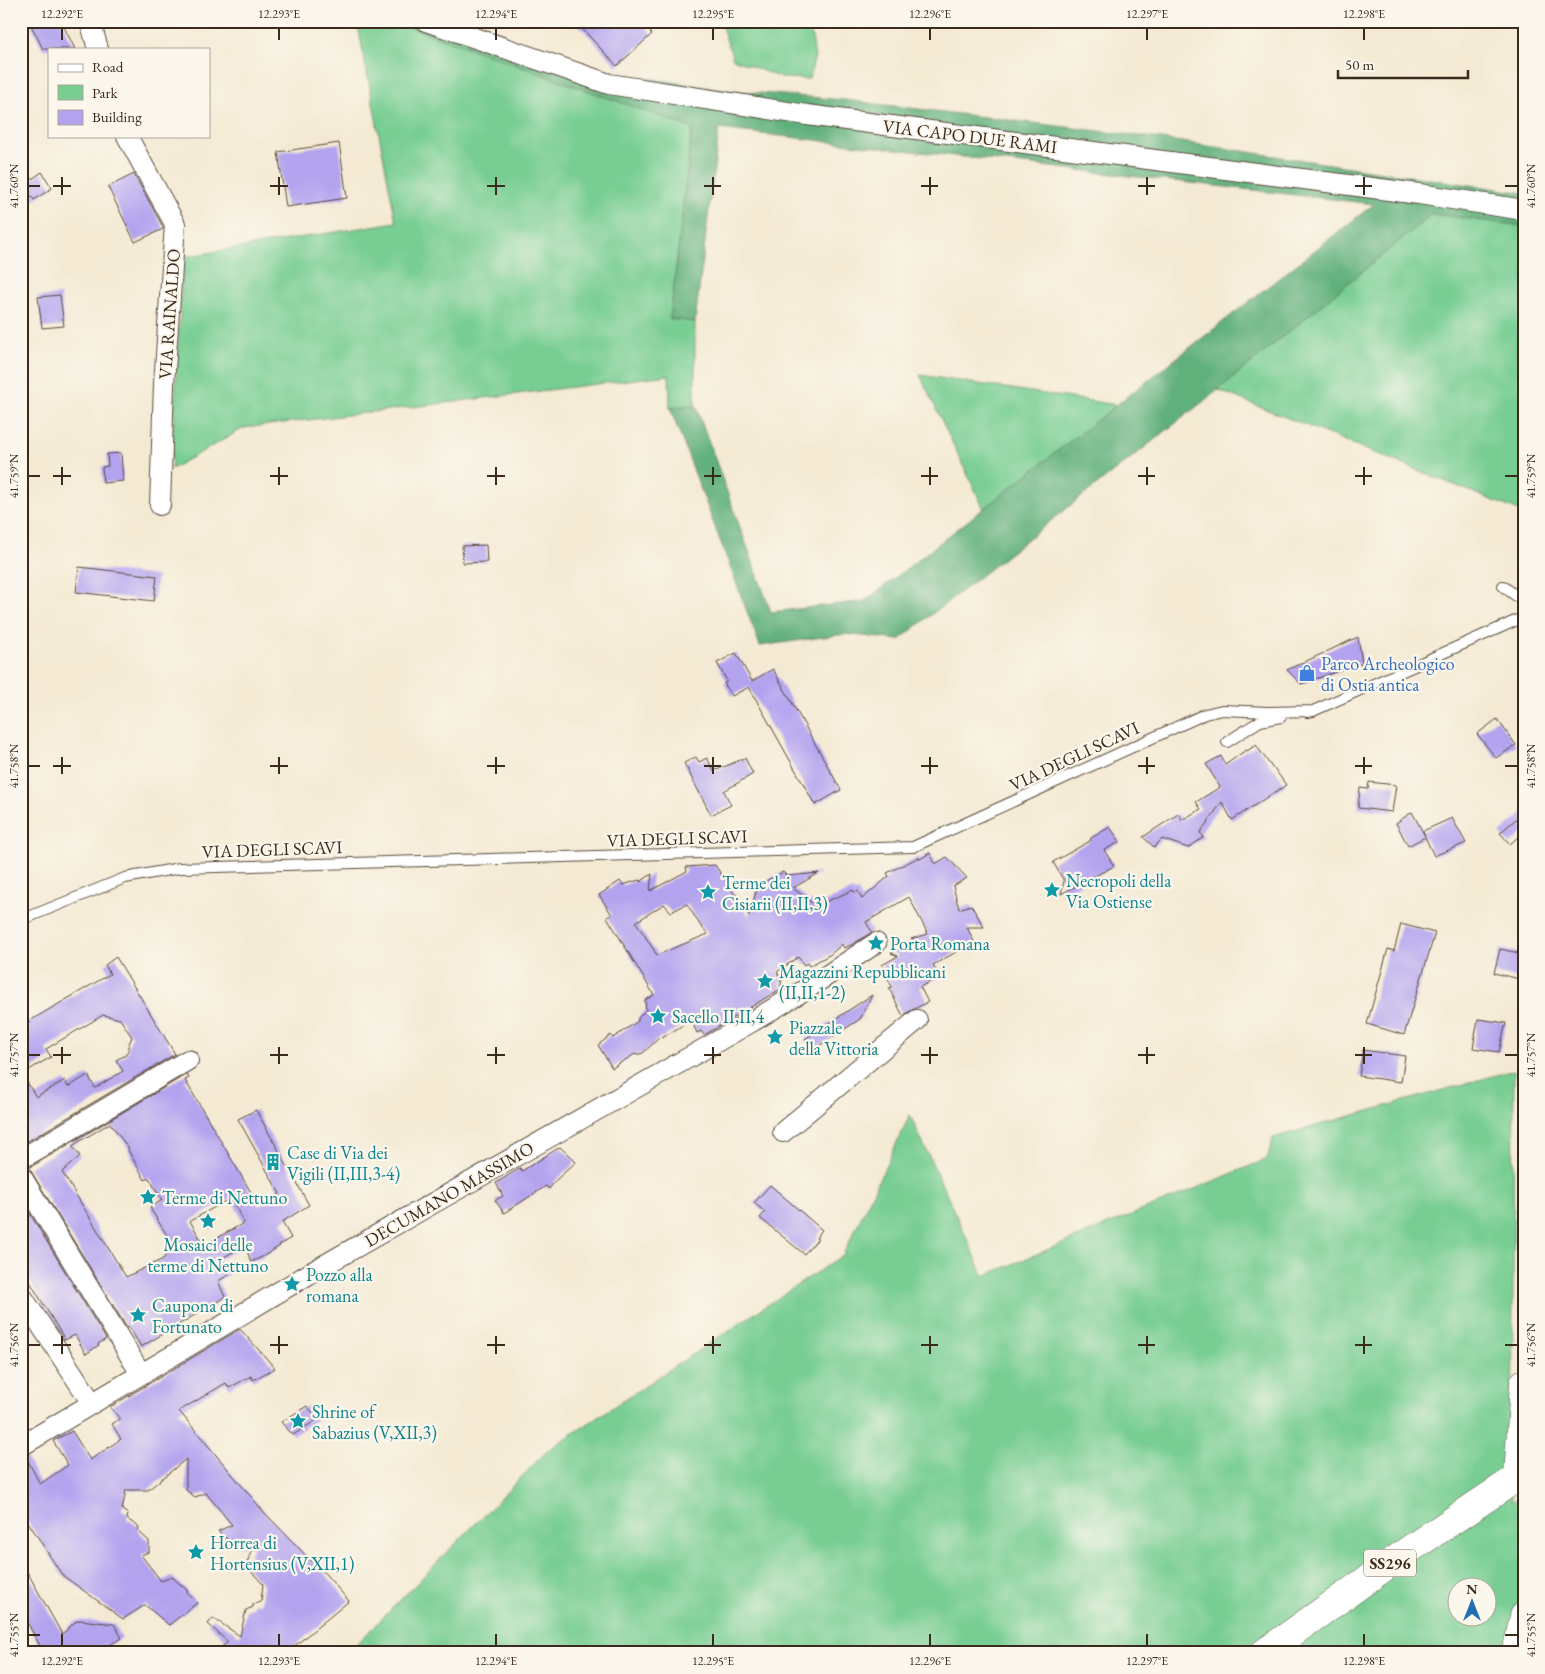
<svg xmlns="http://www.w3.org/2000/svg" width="1545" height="1674" viewBox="0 0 1545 1674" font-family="'EB Garamond',serif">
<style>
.green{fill:#77cd92;stroke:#597c58;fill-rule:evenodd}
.forest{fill:#61b07c;stroke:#4e6d4d}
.building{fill:#b3a3ef;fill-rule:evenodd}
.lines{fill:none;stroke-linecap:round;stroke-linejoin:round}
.lane-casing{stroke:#574739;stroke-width:12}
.street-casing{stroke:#574739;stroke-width:22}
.secondary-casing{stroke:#574739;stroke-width:29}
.primary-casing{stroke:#574739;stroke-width:29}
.lane{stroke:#fff;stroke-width:10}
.street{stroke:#fff;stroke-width:20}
.secondary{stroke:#fff;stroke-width:28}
.primary{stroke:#fff;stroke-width:28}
.ticks{fill:none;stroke:#3b2a1e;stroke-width:2}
.labels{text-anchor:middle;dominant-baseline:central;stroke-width:4.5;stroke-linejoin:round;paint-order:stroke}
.shield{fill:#fbf7ec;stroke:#75685c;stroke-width:1}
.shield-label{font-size:16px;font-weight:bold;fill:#3b2a1e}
.street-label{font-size:18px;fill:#3b2a1e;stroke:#fbf7ec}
.shop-label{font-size:18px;fill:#366cbe;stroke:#fbf7ec;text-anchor:start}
.culture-label{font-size:18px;fill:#0d838f;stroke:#fbf7ec;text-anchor:start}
.neatline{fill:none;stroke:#3b2a1e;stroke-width:2}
.ticks-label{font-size:12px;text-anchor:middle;fill:#3b2a1e}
</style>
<rect width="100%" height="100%" fill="#fbf7ec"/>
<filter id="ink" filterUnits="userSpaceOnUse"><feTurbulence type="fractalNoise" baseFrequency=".02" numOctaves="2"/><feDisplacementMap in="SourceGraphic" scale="10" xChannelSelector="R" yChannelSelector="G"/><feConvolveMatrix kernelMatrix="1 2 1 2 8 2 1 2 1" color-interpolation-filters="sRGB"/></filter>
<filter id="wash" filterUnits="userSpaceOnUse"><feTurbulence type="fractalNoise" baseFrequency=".0096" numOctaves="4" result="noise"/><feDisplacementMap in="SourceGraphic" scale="20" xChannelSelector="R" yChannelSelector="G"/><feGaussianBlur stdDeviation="1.12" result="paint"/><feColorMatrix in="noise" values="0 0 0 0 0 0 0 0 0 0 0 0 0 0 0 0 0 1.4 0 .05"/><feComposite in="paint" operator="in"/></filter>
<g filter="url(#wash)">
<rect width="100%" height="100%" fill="#f4ead4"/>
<path class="green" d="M357,21H394L692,128L670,319L695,322V404L670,408L669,375L244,428L171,469L183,257L396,222Z
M720,21H803L812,36L815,57L809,79L781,78L733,59Z
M1432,214L1524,226V513L1218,390Z
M920,375L1117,405L984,509Z
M1514,1070L1512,1502L1524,1494V1653H348L548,1450L843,1255L910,1115L984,1276L1267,1159L1273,1138ZM1458,1586H1488V1616H1458Z"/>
<path class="forest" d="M394,21H456L599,71L724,90L845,100L1148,137L1524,193V226L1432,214L1218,390L899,640L845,634L760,646L670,408L695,404L771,612L865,601L1374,204L719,129L695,322L670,319L692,128Z"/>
<g id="blocks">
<path class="building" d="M29,21H61L75,49H43Z
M575,21H640L652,34L617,66Z
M339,143L347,198L286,207L278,152Z
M42,172L52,188L34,200L23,185Z
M134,174L163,227V229L135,242L108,187Z
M60,295L64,326L42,328L38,297Z
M121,453L123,481L103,483L102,467L108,466L107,454Z
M486,545L487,562L463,563L462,546Z
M79,567L157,576L154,601L76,592Z
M1358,637L1362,663L1301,684L1287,670Z
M736,653L752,681L773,669L841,790L815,805L749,687L732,696L724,683L727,681L717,663Z
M1497,719L1516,745L1496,758L1477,734Z
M1256,745L1273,769L1274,768L1286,785L1232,820L1222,802L1200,833L1204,837L1188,848L1162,839L1154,847L1143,837L1178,814L1182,819L1180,821L1201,809L1196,802L1220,787L1206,764L1221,756L1225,765L1246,750L1247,751Z
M696,757L699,762L707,758L714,771L745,758L753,774L724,791L731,805L711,815L684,763Z
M1369,782L1396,785L1392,812L1358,808L1360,788L1368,789Z
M1412,812L1425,836L1423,831L1452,818L1466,843L1434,856L1425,837L1408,846L1396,823Z
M1524,812V832L1510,844L1500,833Z
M1110,827L1120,842L1104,850L1114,866L1061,894L1064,881L1053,862L1090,841L1091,838Z
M930,853L935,864L947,857L967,878L953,886L959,909L971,905L984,927H967L974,942L933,965L939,977L920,987L928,1002L910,1011L903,1016L889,988L892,987L882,965L898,956L891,953L912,942L911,939L928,934L909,897L866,922L872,932L853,944L844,948L842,944L831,954L809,966L807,963L804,965L798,957L777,972L782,981H780L782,984L780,985L782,988L723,1024L704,1035L701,1031L697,1033L691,1020L662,1038L661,1036L643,1053L636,1055L635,1054L612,1068L598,1045L611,1035L613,1038L638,1021V1018L646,1010L645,1000L654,995L607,917L612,915L599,895L620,881L623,885L639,880L640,882L652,874L650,891L687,871L686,867L715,865L749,916L758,885L783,872L787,876L819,873L793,888L816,906L853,890L854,892L858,891L862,899L889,876L887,873L919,857L920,859ZM664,904L671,912L687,904L700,925L708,934L657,955L636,922Z
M1401,924L1435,933L1404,1035L1367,1024L1388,949L1394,951Z
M1500,949L1524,954V980L1494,973Z
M116,957L175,1054L21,1145V1026L110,974L105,965ZM103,1015L120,1019L132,1037L128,1046V1051L125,1054L126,1055L116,1060L123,1071L95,1088L88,1075L68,1087L65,1080L36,1097L22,1074L51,1057L46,1049Z
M872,995L860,1019L811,1051L805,1039Z
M1478,1019L1506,1023L1499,1052L1473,1048Z
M1363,1050L1405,1056L1401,1082L1359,1076Z
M187,1074L189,1078L185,1080L259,1206L280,1194L238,1119L256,1110L309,1205L282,1222L291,1238L279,1245L280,1246L262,1257L251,1262L245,1245L219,1260L229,1275L218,1281L225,1297L141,1347L129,1327L127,1328L29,1168ZM110,1123L129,1149L128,1150L145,1180L149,1178L162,1200L150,1208L173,1245L163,1259L126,1277L62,1172L80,1156L72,1146ZM231,1198L244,1223L204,1245L190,1221Z
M560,1147L576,1162L556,1180L549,1189L546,1186L504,1213L495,1200L503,1196L496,1183L520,1168L522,1171Z
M770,1185L822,1230L816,1238L818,1239L804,1254L760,1218L765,1212L754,1203Z
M21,1199L106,1339L98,1344L99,1345L86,1354L75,1335L65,1340L21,1267Z
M240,1329L275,1368L253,1380L251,1376L229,1388L226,1383L179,1411L264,1512L320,1570L321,1569L349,1601L286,1653H214L228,1642L208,1624L213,1618L240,1636L246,1610L253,1607V1604L261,1602L263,1584L246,1566L253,1546H235L218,1531L232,1525L206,1493L195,1497L186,1490V1459L148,1490H126L122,1510L128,1514L127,1519L139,1527L138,1531L149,1541V1552L141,1555L161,1581L172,1577L187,1590V1592L197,1603L169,1625L145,1605L123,1619L62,1575L21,1511V1458L26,1457L40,1484L68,1465L53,1441L72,1431L90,1460L121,1439L112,1424L120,1419L110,1407Z
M307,1406L318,1419L293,1435L281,1422Z
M21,1561L62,1634L75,1622L80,1620L114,1624L122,1638L95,1653H44L21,1611Z"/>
</g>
</g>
<g filter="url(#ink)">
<use href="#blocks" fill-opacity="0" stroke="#574739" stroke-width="1"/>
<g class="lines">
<g class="lane-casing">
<path id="lane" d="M1503,586L1524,602
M1307,712L1313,711L1524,617
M1227,742L1260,721L1281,717
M21,920L125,878L180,868L913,847L1205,714L1222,710L1268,712L1313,711"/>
</g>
<g class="street-casing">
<path id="street" d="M90,21L98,49
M426,21L609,84L807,115L1419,194L1524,210
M127,136L175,224L164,384L160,505
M783,1132L917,1020
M21,1159L188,1060
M21,1176L141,1374
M21,1295L92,1403
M21,1446L314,1271L753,1021L808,988L876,943"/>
</g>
<g class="secondary-casing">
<path id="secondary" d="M1518,1477L1524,1383
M1516,1653L1524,1616"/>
</g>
<g class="primary-casing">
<path id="primary" d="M1264,1653L1413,1547L1524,1473"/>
</g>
<use href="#lane" class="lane"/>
<use href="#street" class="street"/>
<use href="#secondary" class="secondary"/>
<use href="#primary" class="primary"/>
</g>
</g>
<path class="ticks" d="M62,28V40M279,28V40M496,28V40M713,28V40M930,28V40M1147,28V40M1364,28V40M62,177V195M279,177V195M496,177V195M713,177V195M930,177V195M1147,177V195M1364,177V195M28,186H40M53,186H71M270,186H288M487,186H505M704,186H721M921,186H938M1138,186H1155M1355,186H1372M1505,186H1518M62,467V485M279,467V485M496,467V485M713,467V485M930,467V485M1147,467V485M1364,467V485M28,476H40M53,476H71M270,476H288M487,476H505M704,476H721M921,476H938M1138,476H1155M1355,476H1372M1505,476H1518M62,757V774M279,757V774M496,757V774M713,757V774M930,757V774M1147,757V774M1364,757V774M28,766H40M53,766H71M270,766H288M487,766H505M704,766H721M921,766H938M1138,766H1155M1355,766H1372M1505,766H1518M62,1047V1064M279,1047V1064M496,1047V1064M713,1047V1064M930,1047V1064M1147,1047V1064M1364,1047V1064M28,1055H40M53,1055H71M270,1055H288M487,1055H505M704,1055H721M921,1055H938M1138,1055H1155M1355,1055H1372M1505,1055H1518M62,1336V1354M279,1336V1354M496,1336V1354M713,1336V1354M930,1336V1354M1147,1336V1354M1364,1336V1354M28,1345H40M53,1345H71M270,1345H288M487,1345H505M704,1345H721M921,1345H938M1138,1345H1155M1355,1345H1372M1505,1345H1518M62,1634V1646M279,1634V1646M496,1634V1646M713,1634V1646M930,1634V1646M1147,1634V1646M1364,1634V1646M28,1635H40M1505,1635H1518"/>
<defs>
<g id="shop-bare" transform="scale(1.35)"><path d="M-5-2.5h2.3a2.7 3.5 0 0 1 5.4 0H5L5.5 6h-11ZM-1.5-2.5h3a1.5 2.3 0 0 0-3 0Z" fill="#3f7fe0" stroke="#fbf7ec" stroke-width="2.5" paint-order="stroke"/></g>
<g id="sight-bare" transform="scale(1.35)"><path d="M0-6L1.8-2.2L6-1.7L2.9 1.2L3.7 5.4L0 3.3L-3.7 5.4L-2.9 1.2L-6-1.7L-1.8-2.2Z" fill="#0f9aa8" stroke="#fbf7ec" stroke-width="2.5" paint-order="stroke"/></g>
<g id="building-bare" transform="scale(1.35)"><path d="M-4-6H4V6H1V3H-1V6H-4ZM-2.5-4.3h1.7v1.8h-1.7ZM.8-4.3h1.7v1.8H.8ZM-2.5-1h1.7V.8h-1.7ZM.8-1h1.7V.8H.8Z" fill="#0f9aa8" stroke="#fbf7ec" stroke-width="2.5" paint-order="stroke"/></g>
</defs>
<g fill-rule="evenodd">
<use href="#shop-bare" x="1307" y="673"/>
<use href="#sight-bare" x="1052" y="890"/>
<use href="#sight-bare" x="708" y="892"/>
<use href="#sight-bare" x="876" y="943"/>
<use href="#sight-bare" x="765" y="981"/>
<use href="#sight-bare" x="658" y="1016"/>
<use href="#sight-bare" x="775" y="1037"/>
<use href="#building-bare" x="273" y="1162"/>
<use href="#sight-bare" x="148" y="1197"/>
<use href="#sight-bare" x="208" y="1221"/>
<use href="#sight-bare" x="292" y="1284"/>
<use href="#sight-bare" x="138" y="1315"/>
<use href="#sight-bare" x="298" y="1421"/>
<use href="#sight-bare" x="196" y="1552"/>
</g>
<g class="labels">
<rect class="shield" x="1364" y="1549.5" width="52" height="27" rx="4"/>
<g class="shield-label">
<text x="1390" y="1563">SS296</text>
</g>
<g class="street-label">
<text transform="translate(970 136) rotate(7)">VIA CAPO DUE RAMI</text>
<text transform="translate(169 314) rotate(-86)">VIA RAINALDO</text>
<text transform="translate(1074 756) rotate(-25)">VIA DEGLI SCAVI</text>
<text transform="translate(677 838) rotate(-2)">VIA DEGLI SCAVI</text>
<text transform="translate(272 849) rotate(-2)">VIA DEGLI SCAVI</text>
<text transform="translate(449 1194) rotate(-30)">DECUMANO MASSIMO</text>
</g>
<g class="shop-label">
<text x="1321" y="663">Parco Archeologico<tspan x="1321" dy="21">di Ostia antica</tspan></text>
</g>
<g class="culture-label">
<text x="1066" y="880">Necropoli della<tspan x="1066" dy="21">Via Ostiense</tspan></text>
<text x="722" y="882">Terme dei<tspan x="722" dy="21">Cisiarii (II,II,3)</tspan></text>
<text x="890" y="943">Porta Romana</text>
<text x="779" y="971">Magazzini Repubblicani<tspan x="779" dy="21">(II,II,1-2)</tspan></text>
<text x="672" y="1016">Sacello II,II,4</text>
<text x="789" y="1027">Piazzale<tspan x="789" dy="21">della Vittoria</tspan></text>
<text x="287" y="1152">Case di Via dei<tspan x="287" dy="21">Vigili (II,III,3-4)</tspan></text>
<text x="162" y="1197">Terme di Nettuno</text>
<text x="208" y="1244" text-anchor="middle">Mosaici delle<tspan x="208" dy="21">terme di Nettuno</tspan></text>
<text x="306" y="1274">Pozzo alla<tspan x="306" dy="21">romana</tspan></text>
<text x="152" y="1305">Caupona di<tspan x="152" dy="21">Fortunato</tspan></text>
<text x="312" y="1411">Shrine of<tspan x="312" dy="21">Sabazius (V,XII,3)</tspan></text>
<text x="210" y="1542">Horrea di<tspan x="210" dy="21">Hortensius (V,XII,1)</tspan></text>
</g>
</g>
<rect width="1545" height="1674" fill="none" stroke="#fbf7ec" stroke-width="55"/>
<rect x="48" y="48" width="162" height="90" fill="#fbf7ec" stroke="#aea59a"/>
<rect x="58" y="64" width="25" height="8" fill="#ffffff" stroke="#aea59a"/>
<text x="92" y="72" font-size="15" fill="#3b2a1e">Road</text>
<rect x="58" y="85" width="25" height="15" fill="#77cd92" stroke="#aea59a"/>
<text x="92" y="98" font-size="15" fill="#3b2a1e">Park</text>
<rect x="58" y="110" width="25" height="15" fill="#b3a3ef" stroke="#aea59a"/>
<text x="92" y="122" font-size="15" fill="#3b2a1e">Building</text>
<g transform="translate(1472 1602)"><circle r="24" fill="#fbf7ec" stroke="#aea59a"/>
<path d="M0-4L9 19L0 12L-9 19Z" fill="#1f6fb2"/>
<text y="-8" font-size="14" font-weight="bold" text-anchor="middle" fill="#3b2a1e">N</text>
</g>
<path d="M1338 70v8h130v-8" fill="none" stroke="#3b2a1e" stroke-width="2.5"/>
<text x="1345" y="70" font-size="15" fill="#3b2a1e" stroke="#fbf7ec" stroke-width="4" paint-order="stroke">50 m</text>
<rect x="28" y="28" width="1490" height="1618" class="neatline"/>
<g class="ticks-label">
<text x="62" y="18">12.292°E</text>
<text x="279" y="18">12.293°E</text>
<text x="496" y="18">12.294°E</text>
<text x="713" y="18">12.295°E</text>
<text x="930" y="18">12.296°E</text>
<text x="1147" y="18">12.297°E</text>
<text x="1364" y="18">12.298°E</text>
<text transform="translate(14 186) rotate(-90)" y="4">41.760°N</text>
<text transform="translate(1531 186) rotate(-90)" y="4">41.760°N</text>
<text transform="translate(14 476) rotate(-90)" y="4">41.759°N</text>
<text transform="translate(1531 476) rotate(-90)" y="4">41.759°N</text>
<text transform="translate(14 766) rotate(-90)" y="4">41.758°N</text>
<text transform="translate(1531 766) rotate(-90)" y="4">41.758°N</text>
<text transform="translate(14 1055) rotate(-90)" y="4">41.757°N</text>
<text transform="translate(1531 1055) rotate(-90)" y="4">41.757°N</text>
<text transform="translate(14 1345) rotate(-90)" y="4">41.756°N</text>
<text transform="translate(1531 1345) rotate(-90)" y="4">41.756°N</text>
<text transform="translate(14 1635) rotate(-90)" y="4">41.755°N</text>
<text transform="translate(1531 1635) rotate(-90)" y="4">41.755°N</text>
<text x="62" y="1665">12.292°E</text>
<text x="279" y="1665">12.293°E</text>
<text x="496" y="1665">12.294°E</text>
<text x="713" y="1665">12.295°E</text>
<text x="930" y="1665">12.296°E</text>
<text x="1147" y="1665">12.297°E</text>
<text x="1364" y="1665">12.298°E</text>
</g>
</svg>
